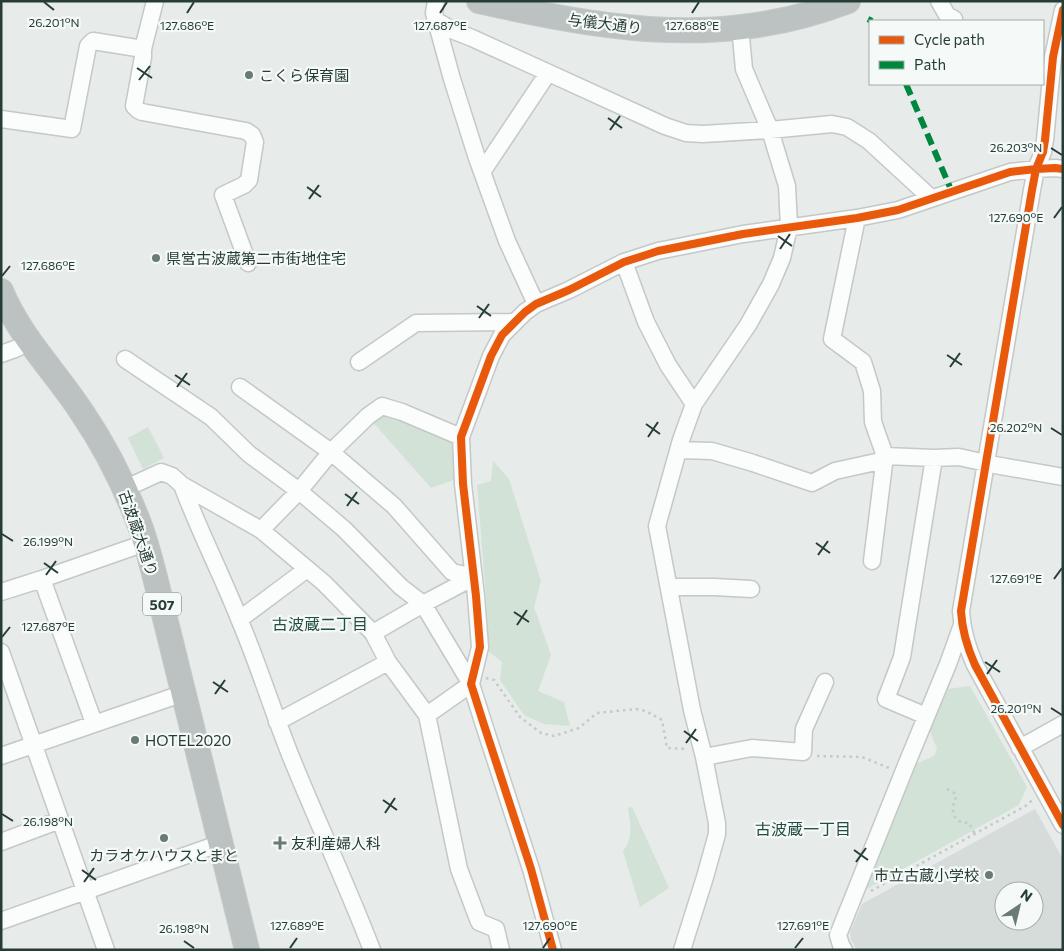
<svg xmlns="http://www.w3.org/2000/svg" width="1064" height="951" viewBox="0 0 1064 951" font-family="Commissioner,'Noto Sans JP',sans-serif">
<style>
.built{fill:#d5dcd9;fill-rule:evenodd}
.green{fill:#d2e2d7}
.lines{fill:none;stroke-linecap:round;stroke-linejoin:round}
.minor-casing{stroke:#c4c8c6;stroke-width:19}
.highway-casing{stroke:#c3cac7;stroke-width:26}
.path{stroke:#c3cac7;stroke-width:2.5;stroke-dasharray:2.5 4;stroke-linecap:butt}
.minor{stroke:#fbfcfc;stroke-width:16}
.highway{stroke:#bcc2c1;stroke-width:24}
.quiet{stroke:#00873e;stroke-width:6;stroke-dasharray:12 6;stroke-linecap:butt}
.cycleway-casing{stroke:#f5f9f7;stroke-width:11}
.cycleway{stroke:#e8590c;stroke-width:8}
.ticks{fill:none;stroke:#263d37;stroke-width:2}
.poi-dot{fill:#6a7a75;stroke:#f5f9f7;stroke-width:2}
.labels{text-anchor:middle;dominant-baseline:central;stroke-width:4.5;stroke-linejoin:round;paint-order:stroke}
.shield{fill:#f5f9f7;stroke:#647571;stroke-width:1}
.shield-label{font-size:14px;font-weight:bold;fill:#263d37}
.street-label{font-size:15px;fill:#263d37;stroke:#f5f9f7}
.poi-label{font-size:15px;fill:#263d37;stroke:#f5f9f7;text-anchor:start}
.neighbourhood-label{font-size:16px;fill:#234d44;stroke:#f5f9f7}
.ticks-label{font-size:12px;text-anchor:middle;fill:#263d37;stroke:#f5f9f7;stroke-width:4.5;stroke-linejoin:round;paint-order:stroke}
</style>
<rect width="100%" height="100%" fill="#e7ebe9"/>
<path class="built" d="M1035,809L1063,859V950H857L851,940L850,932L862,904ZM1004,891H1034V921H1004Z"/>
<path class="green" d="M382,409L456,439L459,478L431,488L370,419Z
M148,427L164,458L143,469L128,438Z
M493,461L509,479L541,581L534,607L551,655L538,691L564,702L570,726L544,724L524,715L500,680L502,662L488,651L487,608L477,485L491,481Z
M970,686L1027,787L1019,805L865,890L916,764L934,756L937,749L930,731L948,689Z
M632,807L669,888L640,907L623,851C634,837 630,824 628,808Z"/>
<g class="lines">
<g class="minor-casing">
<path id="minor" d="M155,1L143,49V57L134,106L138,110L142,112L246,131L252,135L255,142L249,180L244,185L223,195L248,263
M436,1L434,13L435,17L452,79L477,158L507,241L536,304
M939,1L947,15L954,19
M1063,10L1053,57L1045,140L1043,152L1036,169L1032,190L961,611C962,630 967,647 975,665L1063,825
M435,20L454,31L472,38L665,126L686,133L703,134L770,130L832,124L847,127L869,141L931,198
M1,119L72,129L88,46L93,41L143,49
M482,172L548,73
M857,218L832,339L863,362L872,391L873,422L885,456L872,561
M624,262L646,322L668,365L694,404
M1,354L15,349L29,342
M125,359L211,417L249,454L299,491L344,529L401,587L423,604L471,684L484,725L531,869L553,950
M359,362L416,323L515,322
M240,387L331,452L394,506L452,572L474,577
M678,450L712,451L753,463L812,483L835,471L885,460
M885,456L934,458L959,457L995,465L1063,477
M182,485C199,531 222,575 240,621C259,666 273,712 291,757C317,821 347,885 372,950
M124,489L161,472L172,476L182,485L261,530L324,583L373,633L388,662L427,715L459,869L479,922L496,929L501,950
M261,530L299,491L331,452L368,416L382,406L402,412L461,437
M42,579L94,723
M669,587H714L751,589
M1,592L42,579L145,543
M240,619L307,569
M373,633L423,604L474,577
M1,652L106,950
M427,715L471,684L480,647L476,596L463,484L461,437L491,356L502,335L525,312L536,304L569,290L624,262L658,251L743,234L857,218L898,210L1010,172L1036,169L1055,168L1063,169
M926,716L886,699L902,657L934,458
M277,722L388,662
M1020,748L1063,724
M1,756L184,693
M704,757L752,748L803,752L804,729L825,682
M1,842L60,820
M1,921L221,843
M682,950L705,877L717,834V823L704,757L692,710L657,526L681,440L694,404L748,325L771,284L782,258L789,227L787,186L770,130L744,69L740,27
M844,950L841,945L838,935L907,763L948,664L962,625"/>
</g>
<g class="highway-casing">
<path id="highway" d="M479,1C563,20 656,38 742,27C778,23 814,14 848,1
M1,291C20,337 54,370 81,411C105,446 125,486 140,526C150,553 156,582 163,610L247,950"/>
</g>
<path class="path" d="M486,678L494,680L520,717L541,733L554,736L579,728L597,713L636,709L646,711L662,720L667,748L688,749
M817,756L862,757L889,768
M947,789C960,795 956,796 953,806C952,811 954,815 956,819L961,822L969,823L975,834
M871,891L1029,804L1033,798"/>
<use href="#minor" class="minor"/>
<use href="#highway" class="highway"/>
<path class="quiet" d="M868,19L872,21
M906,84L952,192"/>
<g class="cycleway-casing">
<path id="cycleway" d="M1063,10L1053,57L1045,140L1043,152L1036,169L1032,190L961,611C962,630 967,647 975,665L1063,825
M553,950L531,869L484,725L471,684L480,647L476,596L463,484L461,437L491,356L502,335L525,312L536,304L569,290L624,262L643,256L658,251L743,234L857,218L898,210L1010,172L1036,169L1055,168L1063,169"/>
</g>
<use href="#cycleway" class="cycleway"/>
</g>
<path class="ticks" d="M44,2L54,10M187,13L194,2M440,13L447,2M692,13L699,2M137,68L152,78M139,80L150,66M608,118L622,128M610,130L620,116M1051,148L1062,155M307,187L321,197M309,199L319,185M1054,218L1062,207M778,236L792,246M780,249L790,234M2,276L10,266M477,306L491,316M479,318L489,304M947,355L962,365M950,367L960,353M175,375L190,385M177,387L187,373M646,424L660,434M1051,428L1062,435M648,437L658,422M345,494L359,504M347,506L357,492M2,534L13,541M816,543L830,553M818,555L828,541M44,563L58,573M46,575L56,561M1054,579L1062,568M514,612L529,622M517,625L527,610M2,637L10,627M985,662L1000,672M987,674L997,660M213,682L228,692M215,694L225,680M1051,708L1062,715M684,731L698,741M686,743L696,729M383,800L397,810M385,813L395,798M2,814L13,821M854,850L868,860M856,862L866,848M82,870L96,880M84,882L94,868M184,941L194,948M290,948L297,938M543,948L550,938M795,948L803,938"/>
<g class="poi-dot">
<circle cx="249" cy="75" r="5"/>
<circle cx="156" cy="258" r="5"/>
<circle cx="135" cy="740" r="5"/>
<circle cx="164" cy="838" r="5"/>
<path d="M277.5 835.5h5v5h5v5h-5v5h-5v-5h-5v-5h5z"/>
<circle cx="989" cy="875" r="5"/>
</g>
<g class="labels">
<rect class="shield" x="143" y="592.5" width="38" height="23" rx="4"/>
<g class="shield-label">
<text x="162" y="604">507</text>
</g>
<g class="street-label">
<text transform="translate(605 23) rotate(7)">与儀大通り</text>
<text transform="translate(139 533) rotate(71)">古波蔵大通り</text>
</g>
<g class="poi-label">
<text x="259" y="75">こくら保育園</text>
<text x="166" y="258">県営古波蔵第二市街地住宅</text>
<text x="145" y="740">HOTEL2020</text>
<text x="291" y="843">友利産婦人科</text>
<text x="164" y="855" text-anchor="middle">カラオケハウスとまと</text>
<text x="979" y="875" text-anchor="end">市立古蔵小学校</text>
</g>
<g class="neighbourhood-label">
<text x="320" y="623">古波蔵二丁目</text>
<text x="803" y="828">古波蔵一丁目</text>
</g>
</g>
<g class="ticks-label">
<text x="54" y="27">26.201°N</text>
<text x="187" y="30">127.686°E</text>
<text x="440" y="30">127.687°E</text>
<text x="692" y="30">127.688°E</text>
<text x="1016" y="152">26.203°N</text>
<text x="1016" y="222">127.690°E</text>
<text x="48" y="270">127.686°E</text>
<text x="1016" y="432">26.202°N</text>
<text x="48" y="546">26.199°N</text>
<text x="1016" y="583">127.691°E</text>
<text x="48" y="631">127.687°E</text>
<text x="1016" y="713">26.201°N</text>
<text x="48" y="826">26.198°N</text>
<text x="297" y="930">127.689°E</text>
<text x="550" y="930">127.690°E</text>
<text x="803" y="930">127.691°E</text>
<text x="184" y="933">26.198°N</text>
</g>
<rect width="1064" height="951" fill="none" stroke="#263d37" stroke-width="5"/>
<rect x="869" y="20" width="175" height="65" fill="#f5f9f7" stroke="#a2aeaa"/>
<rect x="879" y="36" width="25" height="8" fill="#e8590c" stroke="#a2aeaa"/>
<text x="914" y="45" font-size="15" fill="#263d37">Cycle path</text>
<rect x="879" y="61" width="25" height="8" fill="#00873e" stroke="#a2aeaa"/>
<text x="914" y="70" font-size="15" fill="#263d37">Path</text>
<g transform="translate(1019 906) rotate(35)"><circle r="24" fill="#f5f9f7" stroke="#a2aeaa"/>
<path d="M0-4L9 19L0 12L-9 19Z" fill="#6a7a75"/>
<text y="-8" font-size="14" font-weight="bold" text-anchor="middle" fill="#263d37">N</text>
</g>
</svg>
